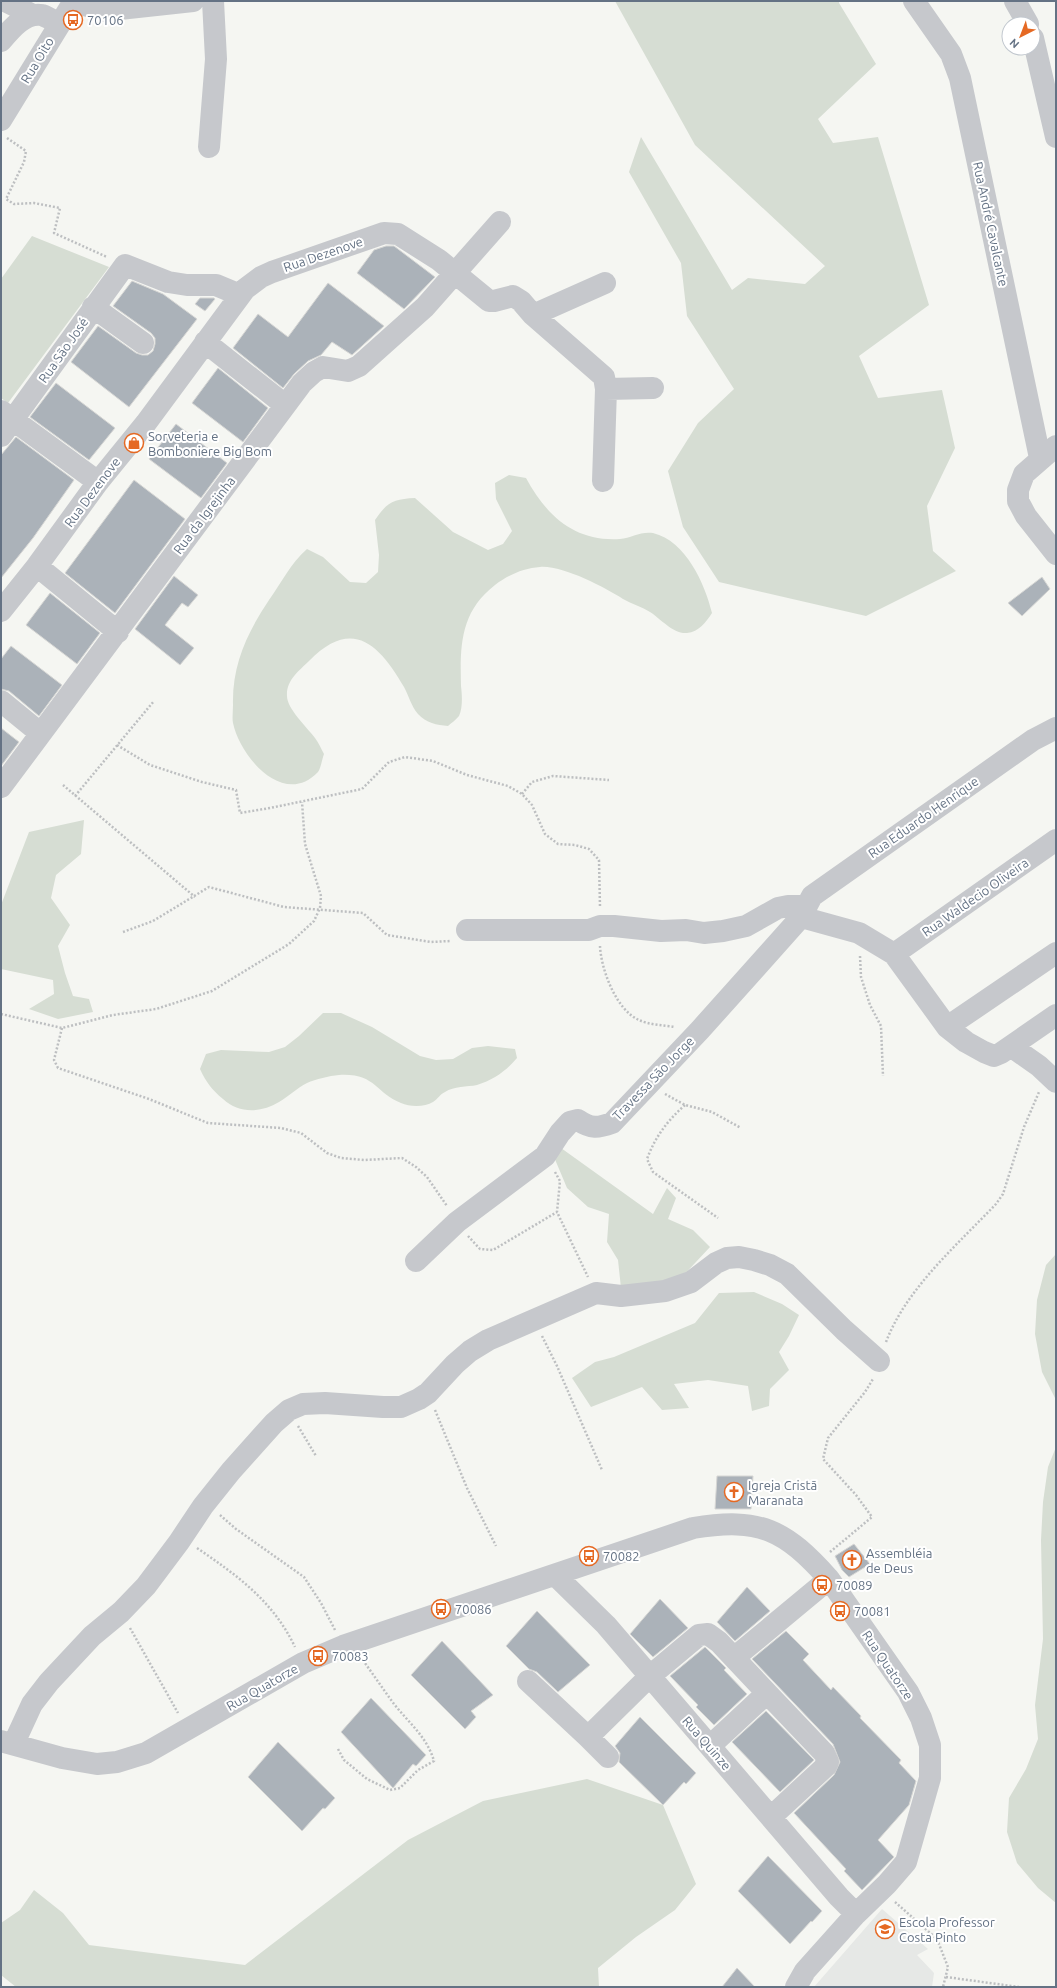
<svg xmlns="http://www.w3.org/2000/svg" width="1057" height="1988" viewBox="0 0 1057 1988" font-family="Ubuntu,sans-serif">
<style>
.built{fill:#e6e8e6}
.green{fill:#d6ddd3}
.building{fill:#abb2b9;stroke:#d7d7d5}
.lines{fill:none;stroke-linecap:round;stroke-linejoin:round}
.path{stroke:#bdbfc1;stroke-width:2.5;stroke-dasharray:2 2;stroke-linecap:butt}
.minor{stroke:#c6c8cc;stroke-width:22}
.labels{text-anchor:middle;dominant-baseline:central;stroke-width:4;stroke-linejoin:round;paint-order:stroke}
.poi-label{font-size:13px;fill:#647284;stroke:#fff;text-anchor:start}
.street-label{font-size:13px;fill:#647284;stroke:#fff}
</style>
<rect width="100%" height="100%" fill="#f5f6f2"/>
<path class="built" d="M882,1909L928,1949L917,1955L934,1973L932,1987H814Z"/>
<path class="green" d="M615,1H839V3L876,64L818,119L833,143L878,137L929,305L859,356L878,398L942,390L955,448L927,506L933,551L956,571L866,616L719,582L683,527L668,471L698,423L734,389L687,316L681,263L629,172L641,137L732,290L748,278L805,284L825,266L695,145Z
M32,236L109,267L8,403L1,398V279Z
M509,475L526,478C546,515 574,542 620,539C631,538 641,531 653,533C686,541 705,584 712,613C706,622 699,632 687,633C673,634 661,619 650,612C642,607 632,604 623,599C604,587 562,565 540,567C524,568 508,575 495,585C460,612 460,646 461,686C462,694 463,708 459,716C456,720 451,723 448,726C437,725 426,723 418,714C411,706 409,696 404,687C379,644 352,617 309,661C299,671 286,680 287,696C287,709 307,727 315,738C319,743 321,749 324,754C322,759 321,768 318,772C284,808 240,757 233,723C232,718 233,711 233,705C232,665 247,633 269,600C282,582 290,564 307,549L323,557L350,582L366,583L378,572L379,555L375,520C387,502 394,499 415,498L453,532L488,550L503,544L512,531L496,499L495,483Z
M84,820L81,854L56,875L51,898L70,925L58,946L65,973L73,996L89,999L93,1012L58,1019L29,1009L54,994L53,980L1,969V905L29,832Z
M323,1013H341L372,1027L420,1056L436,1060L453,1059L472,1048L488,1046L515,1049L517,1058C507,1070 494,1080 477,1085C467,1087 454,1086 445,1092C440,1094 438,1099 433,1102C425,1107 410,1107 401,1103C375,1093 376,1073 339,1075C329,1076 316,1079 307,1083C297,1088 289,1096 279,1102C261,1113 239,1114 223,1099C212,1090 206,1082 200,1069L206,1054L221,1050L269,1052L285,1047L299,1036Z
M561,1148L653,1214L667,1188L676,1198L668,1219L693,1230L710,1247L681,1278L621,1288L618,1260L607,1242L609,1214L588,1207L567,1188L554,1157Z
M1056,1254V1400L1042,1372L1035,1334L1037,1300L1046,1265Z
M754,1292L782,1304L799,1315L789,1336L779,1352L789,1370L770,1389L769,1406L752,1411L748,1386L708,1380L674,1384L689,1408L662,1410L642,1387L591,1407L572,1378L595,1362L614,1357L695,1323L719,1293Z
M1056,1447V1903L1038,1888L1017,1863L1007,1832L1009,1798L1026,1769L1038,1739L1035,1705L1043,1639L1041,1540L1043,1502L1048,1467Z
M587,1779L663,1805L696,1884L675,1910L636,1937L598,1968L599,1987H16L1,1975V1923L20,1910L34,1890L63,1913L89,1945L245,1965L408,1840L483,1801Z"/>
<path class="building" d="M386,246H394L435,277L404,309L357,273L374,250Z
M132,281L163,294L197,319L129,407L71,362L98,326L136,353L142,355H148L153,351L155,344V338L151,333L113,306Z
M328,283L384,326L352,355L332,342L321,355L308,361L294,374L283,388L233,348L258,314L288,337Z
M200,298H214L215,299L205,311L195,304Z
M218,368L268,408L243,442L192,403Z
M56,383L115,428L89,460L30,417Z
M176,424L227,463L201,498L149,459Z
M16,437L74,480L33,538L1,578V455Z
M134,480L185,519L115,613L65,573Z
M174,576L198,595L188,607L182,603L165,625L194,648L180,665L135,629Z
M1042,577L1050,589L1022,616L1008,603Z
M50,593L100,633L77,664L26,625Z
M11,646L62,685L39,716L9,691L1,689V659Z
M1,728L19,742L1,766Z
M717,1476H753L751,1509H715Z
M854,1544L870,1564L849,1577L842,1570L835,1556Z
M747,1587L770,1611L735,1641L717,1622Z
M660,1599L688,1628L653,1657L630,1634Z
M537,1611L590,1665L558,1692L537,1672L529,1669L506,1646Z
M786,1631L809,1654L803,1660L831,1690L833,1687L861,1716L860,1718L901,1760L899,1763L916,1781L909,1805L878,1840L894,1857L862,1890L844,1871L846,1869L794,1813L834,1775L840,1762L833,1744L752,1659Z
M442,1641L493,1695L471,1711L476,1717L465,1729L411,1675Z
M705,1647L726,1668L724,1670L747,1694L714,1725L696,1707L698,1705L670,1676Z
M371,1698L426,1755L416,1766L413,1764L393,1788L341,1732Z
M766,1711L814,1760L780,1792L732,1742Z
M640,1717L696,1773L686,1784L684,1782L663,1805L619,1762L620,1753L615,1746Z
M278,1742L335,1798L325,1809L323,1808L302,1831L248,1777Z
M768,1856L822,1911L812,1922L811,1921L790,1944L738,1891Z
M737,1968L755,1987H722Z"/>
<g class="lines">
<path class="path" d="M7,138L26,151L24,162L6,199L14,204L34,203L60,208L54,233L107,257
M117,745L150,765L202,782L236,790L240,813L270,808L362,789L389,762L405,757L433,761L467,775L508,786L522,794L532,805L545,834L558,844L575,845L589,849L599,860L600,907
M63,785L195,897
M522,794L532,782L553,776L609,780
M75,796L154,701
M123,932L153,921L209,887L284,907L363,913L387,935L431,942L451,941
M600,946C601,969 616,1010 639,1020C649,1025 664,1025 675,1027
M860,956L861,977L870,1005L881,1026L883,1076
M1,1014L62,1028L113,1015L156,1009L212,991L289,944L314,921L320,908L321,896L305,844L302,802
M62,1028L54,1060L58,1068L149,1099L208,1123L281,1128L301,1133L327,1153L341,1158L364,1160L402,1158L416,1167L427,1177L447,1206
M665,1094L685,1105L712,1112L741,1128
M685,1105C668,1120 655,1137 647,1159L653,1172L718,1218
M555,1172L560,1181L557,1212L588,1277
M468,1236L480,1249L493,1250L557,1212
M542,1336L557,1366L602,1470
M886,1342C906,1289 957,1245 996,1204L1003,1194L1024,1127L1039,1092
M435,1410L467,1488L496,1546
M298,1426L316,1456
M220,1515L236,1529L304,1577L321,1603L335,1630
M197,1548C238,1576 273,1601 295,1647
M830,1552L872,1517L856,1495L823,1459L828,1438L865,1392L873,1379
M130,1628L178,1713
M338,1749L344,1760L367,1779L390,1790L400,1788L418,1770L434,1761C427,1737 409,1723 394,1704C383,1689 373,1674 362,1659
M895,1902L937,1939L948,1967L943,1987
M946,1977L1019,1987"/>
<path class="minor" d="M5,1L33,15
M74,1L101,11L193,1
M914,1L951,54L960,78L1040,458
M1015,1L1028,24
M1033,38L1056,137
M1,41C11,29 25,12 42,15C48,17 54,21 59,24
M1,120L74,1
M209,147L216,59L213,1
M93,307L143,343
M533,315L605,283
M205,342L285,405
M606,389L653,388
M1,411L98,482
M1,436L125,265L168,282L187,285H216L240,295
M1056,446L1024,474L1018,490V501L1026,516L1056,554
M37,566L118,632
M1,611L37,566L98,482L146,423L245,289L261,277L272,272L384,233L398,234L439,260L489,301H494L513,296L521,301L533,315L604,377L606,389L603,481
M1,701L40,733
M1,787L302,383L314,372L323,367L348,371L359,366L425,307L500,222
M801,917L859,933L894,954L947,1027L966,1042L984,1052L994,1056L1001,1053L1056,1015
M467,930H589L600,926H614L661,931L686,930L704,933L723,931L746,926L778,908L788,906H806
M894,954L1056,840
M947,1027L1056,953
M1012,1047L1039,1066L1056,1082
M416,1261L457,1222L545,1156L560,1133L570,1122L578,1120C591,1129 598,1128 612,1123L700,1030L801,917L812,896L1033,740L1056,728
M555,1575L606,1625L839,1897L856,1914
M735,1657L829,1579
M528,1681L588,1737
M767,1693L824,1753L828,1762L826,1766L771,1817
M1,1741L62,1758L97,1764L117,1762L146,1753L303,1663L343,1646L693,1528C761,1517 785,1530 829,1579L908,1692L921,1718L930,1745V1778L906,1862L887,1884L856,1914L805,1971L796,1987
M14,1743L32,1704L49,1682L92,1636L121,1612L146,1586L179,1542L203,1506L231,1471L274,1423L289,1410L303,1404L325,1403L383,1407H401L419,1399L428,1393L455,1364L470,1351L488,1340L596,1293L621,1296L665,1291L691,1282L716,1263L727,1258L739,1257L754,1260L770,1265L787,1274L844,1330L879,1361
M608,1757L588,1737L650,1676L699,1635L708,1634L719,1642L767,1693L710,1746"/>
</g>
<defs>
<g id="bus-ring" transform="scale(1)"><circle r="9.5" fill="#fff" stroke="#e56923" stroke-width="1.5"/><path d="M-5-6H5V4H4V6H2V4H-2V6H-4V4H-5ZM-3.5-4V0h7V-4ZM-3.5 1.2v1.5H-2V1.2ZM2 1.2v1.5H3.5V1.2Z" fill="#e56923"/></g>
<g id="shop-ring" transform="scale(1)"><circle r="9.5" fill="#fff" stroke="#e56923" stroke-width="1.5"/><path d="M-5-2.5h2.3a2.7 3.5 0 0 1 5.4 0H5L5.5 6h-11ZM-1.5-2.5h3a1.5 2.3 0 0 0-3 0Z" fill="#e56923"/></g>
<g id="church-ring" transform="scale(1)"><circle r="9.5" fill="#fff" stroke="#e56923" stroke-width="1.5"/><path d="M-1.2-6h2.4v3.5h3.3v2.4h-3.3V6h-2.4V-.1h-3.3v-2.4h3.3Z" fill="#e56923"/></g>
<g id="school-ring" transform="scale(1)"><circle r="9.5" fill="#fff" stroke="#e56923" stroke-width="1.5"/><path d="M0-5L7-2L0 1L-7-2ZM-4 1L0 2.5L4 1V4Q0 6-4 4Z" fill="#e56923"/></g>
</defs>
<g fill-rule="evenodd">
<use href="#bus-ring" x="73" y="20"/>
<use href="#shop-ring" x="134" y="443"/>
<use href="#church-ring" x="734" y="1492"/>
<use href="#bus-ring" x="589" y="1556"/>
<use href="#church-ring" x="852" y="1560"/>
<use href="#bus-ring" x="822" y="1585"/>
<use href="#bus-ring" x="441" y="1609"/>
<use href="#bus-ring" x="840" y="1611"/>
<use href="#bus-ring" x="318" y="1656"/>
<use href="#school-ring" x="885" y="1929"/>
</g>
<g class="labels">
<g class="poi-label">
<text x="87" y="20">70106</text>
<text x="148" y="436">Sorveteria e<tspan x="148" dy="15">Bomboniere Big Bom</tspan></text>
<text x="748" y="1485">Igreja Cristã<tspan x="748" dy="15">Maranata</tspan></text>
<text x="866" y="1553">Assembléia<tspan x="866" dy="15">de Deus</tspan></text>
<text x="603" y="1556">70082</text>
<text x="836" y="1585">70089</text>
<text x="455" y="1609">70086</text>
<text x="854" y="1611">70081</text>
<text x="332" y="1656">70083</text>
<text x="899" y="1922">Escola Professor<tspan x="899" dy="15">Costa Pinto</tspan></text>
</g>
<g class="street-label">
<text transform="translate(37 60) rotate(-59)">Rua Oito</text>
<text transform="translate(991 224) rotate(78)">Rua André Cavalcante</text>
<text transform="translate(323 254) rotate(-19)">Rua Dezenove</text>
<text transform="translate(63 350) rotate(-55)">Rua São José</text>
<text transform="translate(92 492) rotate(-53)">Rua Dezenove</text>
<text transform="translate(204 515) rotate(-53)">Rua da Igrejinha</text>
<text transform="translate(923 817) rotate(-35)">Rua Eduardo Henrique</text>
<text transform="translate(975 897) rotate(-35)">Rua Waldecio Oliveira</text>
<text transform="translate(653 1078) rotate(-46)">Travessa São Jorge</text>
<text transform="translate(888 1665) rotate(56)">Rua Quatorze</text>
<text transform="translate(262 1687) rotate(-30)">Rua Quatorze</text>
<text transform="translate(707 1743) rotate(49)">Rua Quinze</text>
</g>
</g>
<rect width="1057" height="1988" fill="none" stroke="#647284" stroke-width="4"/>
<g transform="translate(1021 36) rotate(222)"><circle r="19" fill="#ffffff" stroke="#c1c7ce"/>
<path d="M0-3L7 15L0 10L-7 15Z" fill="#e56923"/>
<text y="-6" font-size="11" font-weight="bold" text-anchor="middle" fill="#647284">N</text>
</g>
</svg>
